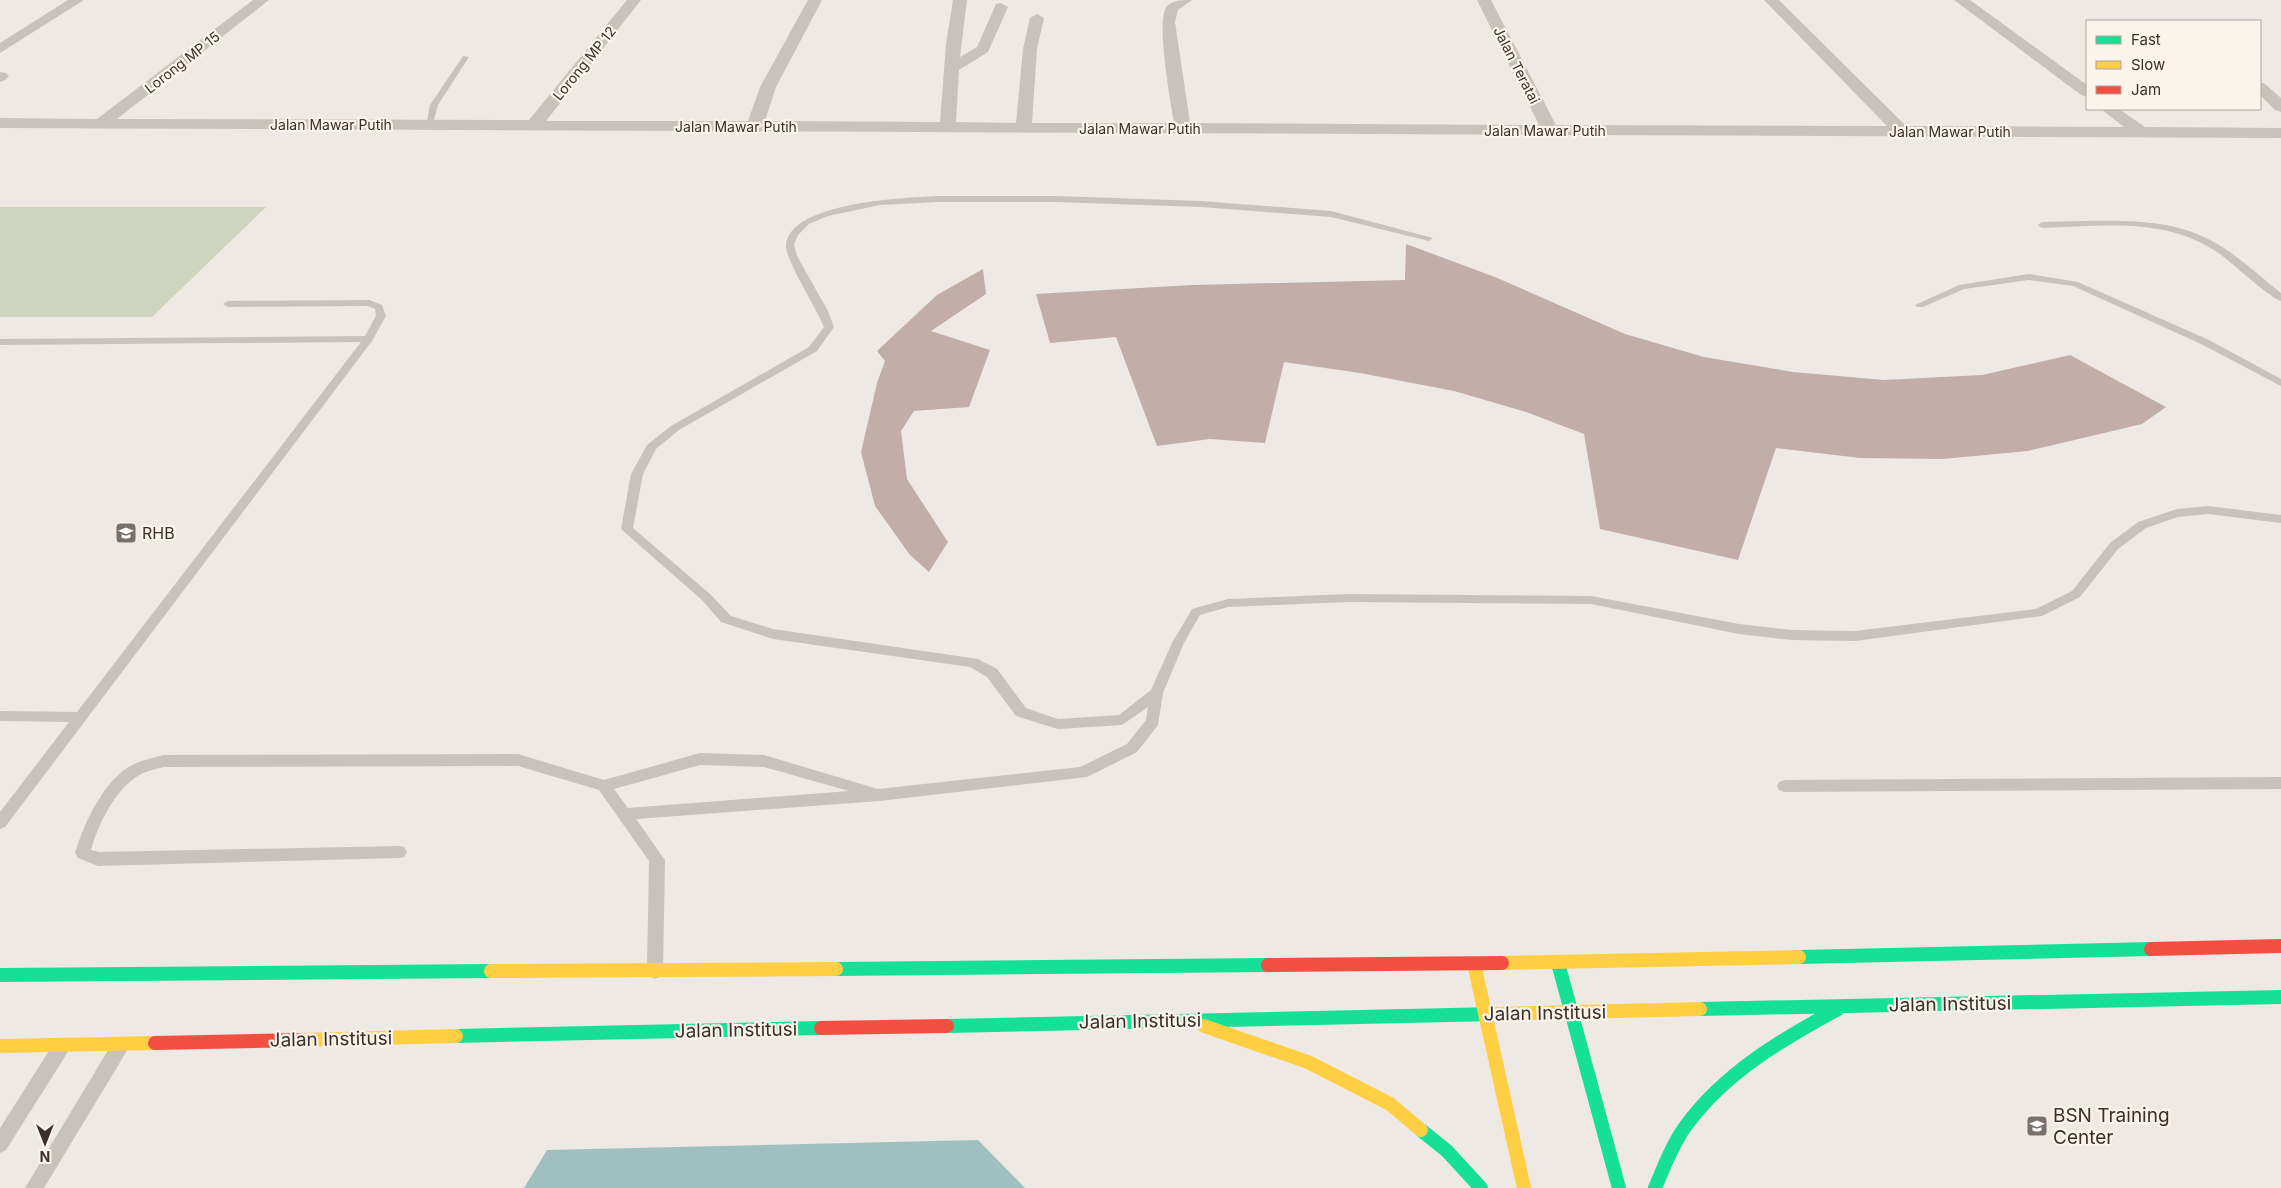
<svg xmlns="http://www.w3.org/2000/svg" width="2281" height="1188" viewBox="0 0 2281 1188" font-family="Inter,sans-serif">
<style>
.green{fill:#cfd4be}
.water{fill:#a0c0c0}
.building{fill:#c2aea6}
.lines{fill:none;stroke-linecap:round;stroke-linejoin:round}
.lane{fill:#c8c2bd;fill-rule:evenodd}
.street{fill:#c8c2bd;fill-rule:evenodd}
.fast{stroke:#16e098;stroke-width:14}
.slow{stroke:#ffcf43;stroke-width:14}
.jam{stroke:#f24e42;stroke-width:14}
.labels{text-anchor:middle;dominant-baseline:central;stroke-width:4.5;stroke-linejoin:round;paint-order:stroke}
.far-street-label{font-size:14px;fill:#3a2f2a;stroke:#fbf4ec}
.poi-label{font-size:16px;fill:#3a2f2a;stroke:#fbf4ec;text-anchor:start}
.near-street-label{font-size:19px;fill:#3a2f2a;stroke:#fbf4ec}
.near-poi-label{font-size:19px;fill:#3a2f2a;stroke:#fbf4ec;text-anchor:start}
</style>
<rect width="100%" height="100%" fill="#eee9e4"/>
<path class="green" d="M0,207H266L152,317H0Z"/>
<path class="water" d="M978,1140L1025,1188H524L547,1150Z"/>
<path class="building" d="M1406,244L1495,277L1625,334L1704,357L1793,372L1884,380L1982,375L2070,355L2166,407L2142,424L2028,451L1942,459L1860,458L1776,448L1738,560L1600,529L1584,434L1526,412L1454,391L1360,373L1284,362L1265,443L1210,439L1157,446L1116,337L1050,343L1036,294L1192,285L1405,280Z
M983,269L986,294L931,331L990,350L969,407L914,411L901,431L907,479L948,542L929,572L910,555L875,506L861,452L877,383L885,361L877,351L937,295Z"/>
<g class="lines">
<path class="lane" d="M463,56L469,57L438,105L433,124L426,126L430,105Z
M936,196H1056L1201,201L1331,211L1433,238L1429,241L1331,217L1201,207L1056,202H936L880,205L828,216L809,224L798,235L794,244L797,256L828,311L834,327L817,351L679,430L656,449L643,474L633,528L710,594L731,616L773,629L978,659L997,669L1026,708L1058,719L1119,715L1151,690L1172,643L1192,609L1228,599L1349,594L1591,596L1739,624L1792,630L1855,631L2036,609L2072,591L2110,543L2138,522L2177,509L2208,506L2281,515V523L2208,514L2178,517L2146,528L2118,549L2080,597L2042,616L1855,641L1792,640L1739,634L1591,604L1349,602L1228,607L1200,615L1184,643L1163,693L1158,725L1137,752L1087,777L879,801L636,819L665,860L663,971L661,976L655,979L649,976L647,971L649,861L599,790L518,766L164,767C155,769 146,771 138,776C115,790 98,824 91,850L99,852L399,846L404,847L407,852L404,857L399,858L98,866L78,858L75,853C84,824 101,786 127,768C138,761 152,758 164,755L518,754L604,780L700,753L764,755L878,789L1080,767L1127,744L1146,720L1148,707L1122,725L1058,729L1016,716L987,677L970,667L773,639L721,622L702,600L621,529L631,474L647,445L671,426L809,347L824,327C817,309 784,258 786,244C792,202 904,198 936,196ZM700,765L764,767L849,791L628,808L614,789Z
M2084,221C2129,220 2175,220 2214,242C2239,256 2259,276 2281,293V301C2268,297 2232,262 2217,252C2166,217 2101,226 2042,228L2038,225L2042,222Z
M2029,274L2078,282L2209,340L2281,379V386L2201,344L2073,286L2029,280L1964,289L1923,307H1917L1915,305L1959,285Z
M369,300L382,305L386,316L372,341L5,827L0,829V812L69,722L0,721V711L77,712L361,342L0,345V339L365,336L376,316L375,309L368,306L228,307L223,304L228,301Z
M2281,777V789L1784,792L1779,790L1777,786L1779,782L1784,780Z
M119,1040L125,1042L128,1048L125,1054L44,1188H25L113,1042Z
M60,1041L66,1043L69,1049L66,1055L6,1150L0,1153V1128L54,1043Z"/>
<path class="street" d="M68,0H84L0,53V43Z
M253,0H269L117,119L529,120L627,0H641L546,121H748L760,87L808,0H822L776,87L765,121L940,122L946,44L953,0H967L960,57L977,47L996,4L1001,3L1008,7L988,52L959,70L956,122L1016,123L1023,49L1030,18L1037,14L1044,18L1037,49L1032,123H1174C1171,103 1155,19 1167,6C1173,0 1183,0 1192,0L1178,10L1175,22L1190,123L1539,125L1477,0H1491L1556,125L1887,126L1764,0H1779L1906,126L2124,127L2101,109H2119L2145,127L2281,128V138L0,128V118L97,119Z
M1954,0H1970L2087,85V97L2081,95Z
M0,72L6,73L9,76L5,80L0,82Z
M2260,82L2265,84L2281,98V112L2275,110L2260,95Z"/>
<path class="fast" d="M1799,957L2151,949
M1558,963L1619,1188
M836,969L1268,965
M0,975L491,971
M1700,1009L2281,997
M947,1026L1495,1014
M456,1036L821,1028
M1421,1130L1447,1151L1481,1188
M1655,1188C1664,1167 1672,1145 1685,1127C1724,1073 1781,1040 1838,1009"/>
<path class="slow" d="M1502,963L1799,957
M1474,964L1524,1188
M491,971L836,969
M1495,1014L1700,1009
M1204,1026L1308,1062L1390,1104L1421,1130
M301,1040L456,1036
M0,1046L155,1043"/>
<path class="jam" d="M2151,949L2281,946
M1268,965L1502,963
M821,1028L947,1026
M155,1043L301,1040"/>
</g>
<defs>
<g id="university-square" transform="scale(1.125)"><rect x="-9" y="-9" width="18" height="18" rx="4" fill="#79706b" stroke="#fbf4ec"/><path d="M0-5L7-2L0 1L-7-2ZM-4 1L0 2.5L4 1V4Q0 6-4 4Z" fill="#fff"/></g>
</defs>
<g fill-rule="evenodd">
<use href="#university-square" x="126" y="533"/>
<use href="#university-square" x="2037" y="1126"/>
</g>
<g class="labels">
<g class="far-street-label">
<text transform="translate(182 62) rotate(-38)">Lorong MP 15</text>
<text transform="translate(584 63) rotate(-51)">Lorong MP 12</text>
<text transform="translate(1517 65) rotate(63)">Jalan Teratai</text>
<text x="331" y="124">Jalan Mawar Putih</text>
<text x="736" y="126">Jalan Mawar Putih</text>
<text x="1140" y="128">Jalan Mawar Putih</text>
<text x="1545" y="130">Jalan Mawar Putih</text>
<text x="1950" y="131">Jalan Mawar Putih</text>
</g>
<g class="poi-label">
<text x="142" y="533">RHB</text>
</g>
<g class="near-street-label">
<text transform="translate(1950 1004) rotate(-1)">Jalan Institusi</text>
<text transform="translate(1545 1013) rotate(-1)">Jalan Institusi</text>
<text transform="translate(1140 1021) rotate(-1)">Jalan Institusi</text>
<text transform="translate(736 1030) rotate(-1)">Jalan Institusi</text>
<text transform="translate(331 1039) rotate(-1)">Jalan Institusi</text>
</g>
<g class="near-poi-label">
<text x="2053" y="1115">BSN Training<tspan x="2053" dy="22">Center</tspan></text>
</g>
</g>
<rect x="2086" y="20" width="175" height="90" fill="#fbf4ec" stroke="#aea59e"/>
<rect x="2096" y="36" width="25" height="8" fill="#16e098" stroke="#aea59e"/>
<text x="2131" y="45" font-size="15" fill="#3a2f2a">Fast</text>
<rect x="2096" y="61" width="25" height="8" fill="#ffcf43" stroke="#aea59e"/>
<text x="2131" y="70" font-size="15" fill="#3a2f2a">Slow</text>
<rect x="2096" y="86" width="25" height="8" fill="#f24e42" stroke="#aea59e"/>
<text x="2131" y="95" font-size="15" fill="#3a2f2a">Jam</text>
<g transform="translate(45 1143) rotate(180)" stroke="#fbf4ec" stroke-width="4" paint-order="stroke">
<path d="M0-4L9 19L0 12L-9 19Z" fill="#3a2f2a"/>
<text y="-8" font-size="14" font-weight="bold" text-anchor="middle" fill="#3a2f2a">N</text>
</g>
</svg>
